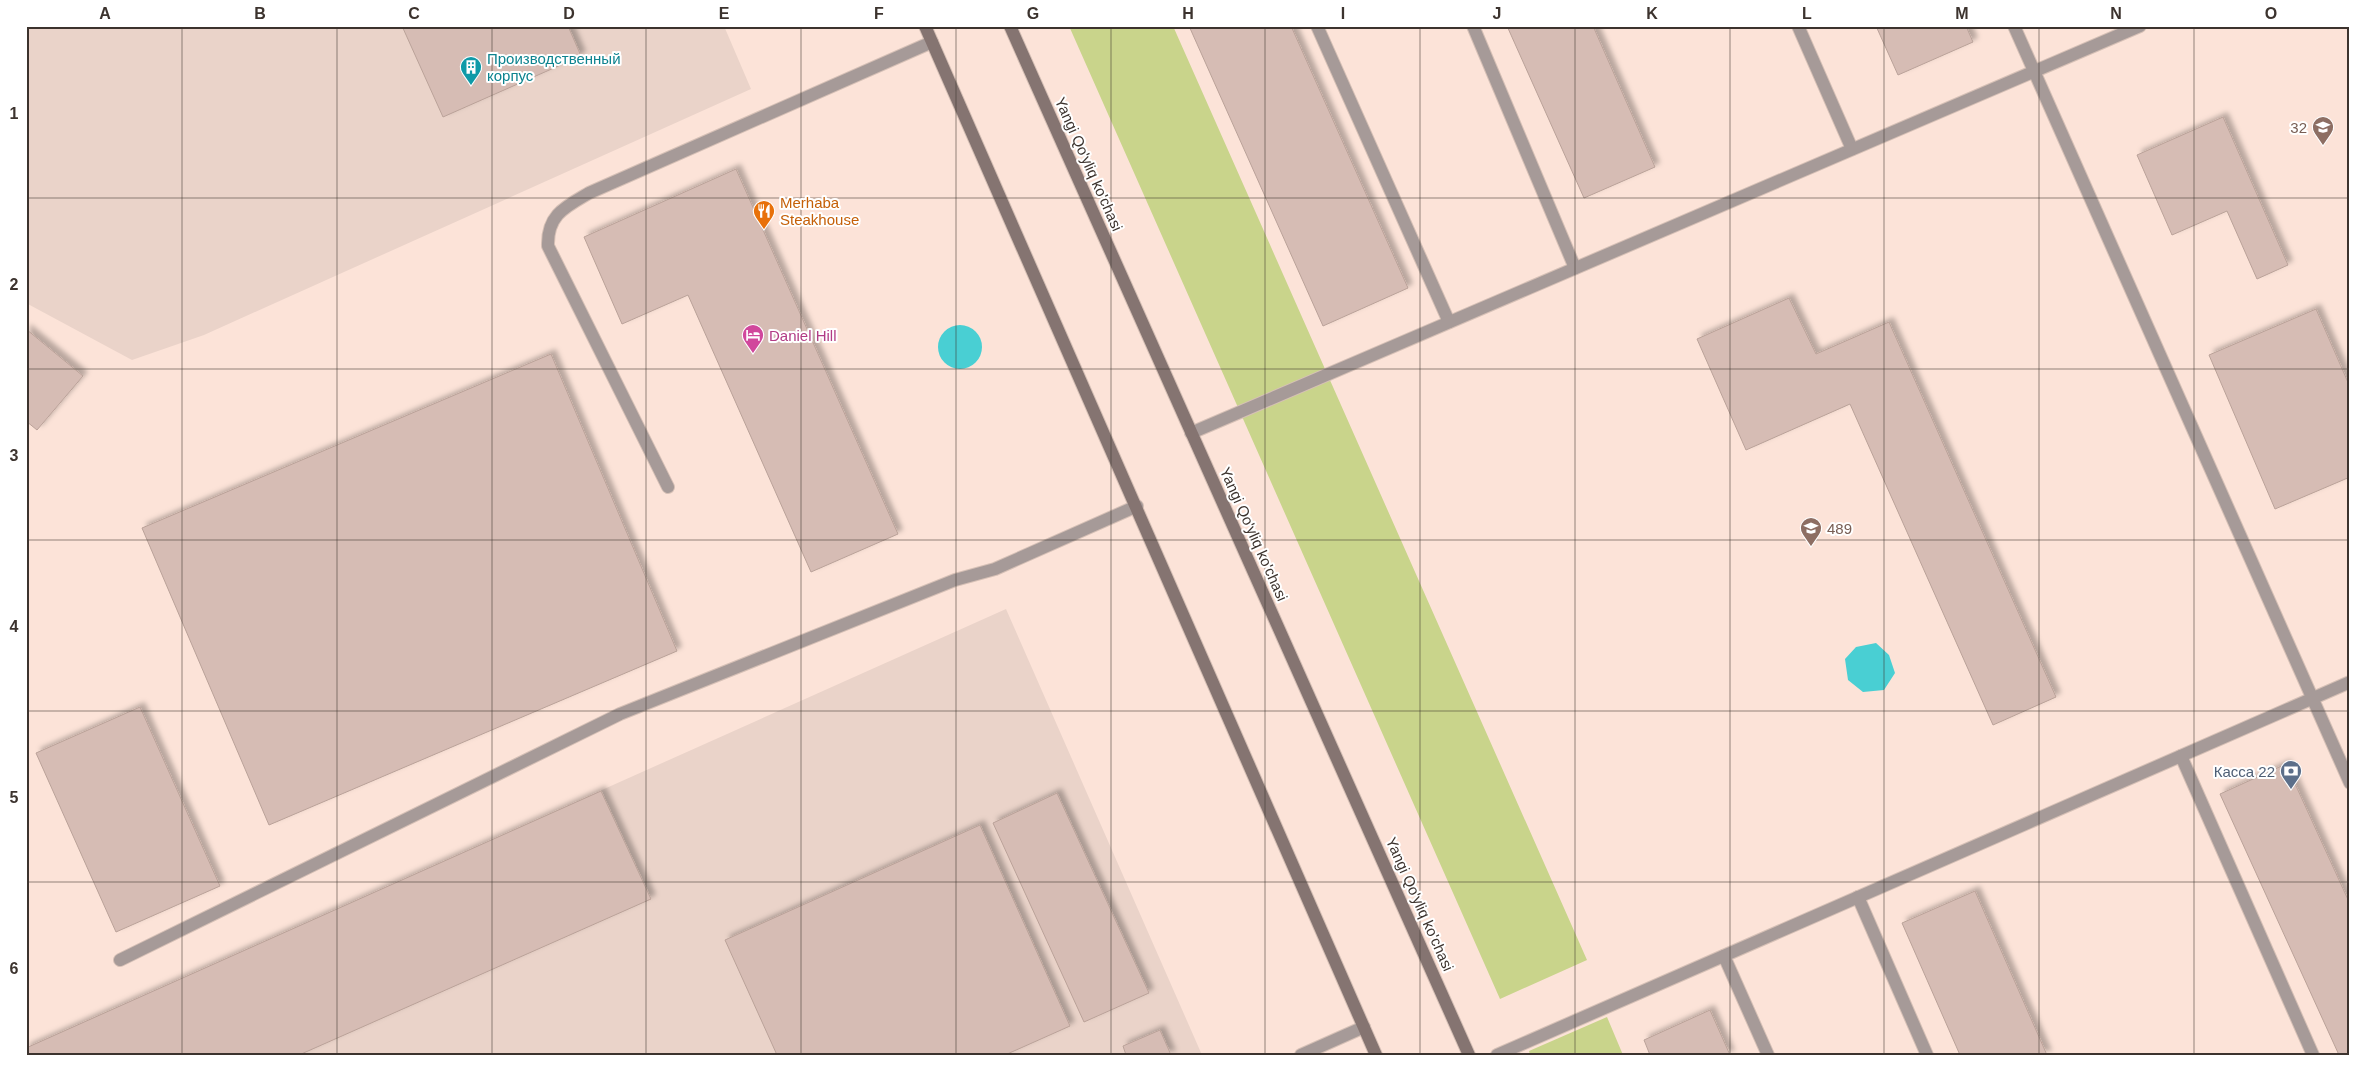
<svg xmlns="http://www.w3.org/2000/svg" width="2376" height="1081" viewBox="0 0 2376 1081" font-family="Arial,sans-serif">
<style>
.industrial{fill:#ead3c9}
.green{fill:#c9d48b}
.water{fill:#49cfd3}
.building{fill:#d6bcb4;stroke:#baa299;filter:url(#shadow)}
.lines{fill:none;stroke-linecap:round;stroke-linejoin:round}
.lane-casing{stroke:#d6c0b6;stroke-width:14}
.street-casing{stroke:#d6c0b6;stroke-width:14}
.secondary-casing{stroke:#d6c0b6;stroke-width:14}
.lane{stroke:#a69a98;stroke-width:12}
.street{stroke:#a69a98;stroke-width:12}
.secondary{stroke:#857471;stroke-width:12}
.grid{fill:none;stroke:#3c332e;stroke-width:1;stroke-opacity:0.55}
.labels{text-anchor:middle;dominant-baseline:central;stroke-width:4;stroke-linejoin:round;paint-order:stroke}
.culture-label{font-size:15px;fill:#0d838f;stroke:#fff;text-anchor:start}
.education-label{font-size:15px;fill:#785e54;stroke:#fff;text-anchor:end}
.street-label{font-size:15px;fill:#3c332e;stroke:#fff}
.food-label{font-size:15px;fill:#c56008;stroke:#fff;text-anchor:start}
.hotel-label{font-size:15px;fill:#b23c85;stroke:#fff;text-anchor:start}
.service-label{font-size:15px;fill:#4e5e75;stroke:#fff;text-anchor:end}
.neatline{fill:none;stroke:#3c332e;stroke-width:2}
.grid-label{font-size:16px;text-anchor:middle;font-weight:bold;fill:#3c332e}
</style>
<defs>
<filter id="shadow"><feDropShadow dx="4.5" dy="-4.5" stdDeviation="2.5" flood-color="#0004"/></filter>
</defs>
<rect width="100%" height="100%" fill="#fce3d8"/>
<path class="industrial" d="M26,26H724L751,89L204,335L132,360L26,303Z
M1006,609L1202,1055H26V1048Z"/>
<path class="green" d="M1069,26H1173L1587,960L1500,999Z
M1607,1017L1623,1055H1530L1529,1051Z"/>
<path class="water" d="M938 347a22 22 0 1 1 44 0a22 22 0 1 1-44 0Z
M1876,643L1889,655L1895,673L1884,690L1863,692L1848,680L1845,659L1856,647Z"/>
<path class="building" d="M402,26H568L581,56L443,117Z
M1189,26H1291L1408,288L1323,326Z
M1507,26H1593L1655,167L1584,198Z
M1876,26H1966L1973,42L1898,75Z
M2223,117L2288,265L2257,279L2227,211L2172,235L2137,155Z
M736,169L898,534L811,572L688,295L622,324L584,237Z
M1789,298L1816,354L1889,322L2056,697L1993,725L1850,404L1746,450L1697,339Z
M2316,309L2350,387V477L2275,509L2209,355Z
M26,329L83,376L37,430L26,421Z
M551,354L677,651L269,825L142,528Z
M140,707L220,886L116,932L36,753Z
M2286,764L2350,904V1055H2339L2220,794Z
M601,791L651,899L299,1055H26V1048Z
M1057,793L1149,993L1084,1022L993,823Z
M980,825L1070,1026L1005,1055H777L725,940Z
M1975,891L2047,1055H1960L1902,923Z
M1710,1010L1730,1055H1650L1644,1040Z
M1160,1030L1171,1055H1126L1123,1046Z"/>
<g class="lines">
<g class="lane-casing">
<path id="lane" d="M1317,26L1449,322
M1473,26L1575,268
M1798,26L1852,149
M668,487L548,246C547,215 565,207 589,193L932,42
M2181,756L2313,1055
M1858,897L1927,1055
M1724,956L1768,1055
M120,960L620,714L955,580L995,569L1137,506
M1301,1055L1364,1027"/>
</g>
<g class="street-casing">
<path id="street" d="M2014,26L2350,783
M1191,433L2140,26
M1497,1055L2350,682"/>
</g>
<g class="secondary-casing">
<path id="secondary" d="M925,26L1376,1055
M1010,26L1469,1055"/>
</g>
<use href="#lane" class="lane"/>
<use href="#street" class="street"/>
<use href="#secondary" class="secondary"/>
</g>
<path class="grid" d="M182,26V1055M337,26V1055M492,26V1055M646,26V1055M801,26V1055M956,26V1055M1111,26V1055M1265,26V1055M1420,26V1055M1575,26V1055M1730,26V1055M1884,26V1055M2039,26V1055M2194,26V1055M26,198H2350M26,369H2350M26,540H2350M26,711H2350M26,882H2350"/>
<defs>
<g id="building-pin" transform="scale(1.125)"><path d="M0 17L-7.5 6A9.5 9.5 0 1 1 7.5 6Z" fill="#0f9aa8" stroke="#fff"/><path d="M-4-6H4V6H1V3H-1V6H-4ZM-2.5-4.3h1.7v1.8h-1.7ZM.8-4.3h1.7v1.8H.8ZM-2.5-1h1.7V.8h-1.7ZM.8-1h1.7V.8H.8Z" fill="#fff"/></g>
<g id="school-pin" transform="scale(1.125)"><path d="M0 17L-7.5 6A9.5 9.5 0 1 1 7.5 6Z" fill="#8d6e63" stroke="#fff"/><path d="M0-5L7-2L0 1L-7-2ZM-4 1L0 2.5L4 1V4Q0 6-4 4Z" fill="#fff"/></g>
<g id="restaurant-pin" transform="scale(1.125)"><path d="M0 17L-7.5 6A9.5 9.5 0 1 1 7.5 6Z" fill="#e8710a" stroke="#fff"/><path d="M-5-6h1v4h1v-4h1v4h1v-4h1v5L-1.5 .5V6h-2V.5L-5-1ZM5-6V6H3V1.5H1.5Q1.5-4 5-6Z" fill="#fff"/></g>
<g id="hotel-pin" transform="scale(1.125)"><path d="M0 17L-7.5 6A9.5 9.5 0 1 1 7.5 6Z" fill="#d1479c" stroke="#fff"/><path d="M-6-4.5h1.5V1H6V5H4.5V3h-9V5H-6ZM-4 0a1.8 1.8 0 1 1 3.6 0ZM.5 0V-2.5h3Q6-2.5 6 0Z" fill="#fff"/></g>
<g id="bank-pin" transform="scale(1.125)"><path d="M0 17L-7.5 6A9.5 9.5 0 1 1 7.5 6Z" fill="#5c6f8a" stroke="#fff"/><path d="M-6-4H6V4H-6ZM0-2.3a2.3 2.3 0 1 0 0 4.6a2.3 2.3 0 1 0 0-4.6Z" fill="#fff"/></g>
</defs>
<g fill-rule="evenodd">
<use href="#building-pin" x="471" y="67"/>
<use href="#school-pin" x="2323" y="127"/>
<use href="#restaurant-pin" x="764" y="211"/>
<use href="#hotel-pin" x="753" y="335"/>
<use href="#school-pin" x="1811" y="528"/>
<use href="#bank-pin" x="2291" y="771"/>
</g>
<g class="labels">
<g class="culture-label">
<text x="487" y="58">Производственный<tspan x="487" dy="17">корпус</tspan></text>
</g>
<g class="education-label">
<text x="2307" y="127">32</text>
<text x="1827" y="528" text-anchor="start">489</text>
</g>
<g class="street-label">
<text transform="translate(1089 164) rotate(66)">Yangi Qo'yliq ko'chasi</text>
<text transform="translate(1254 534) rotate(66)">Yangi Qo'yliq ko'chasi</text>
<text transform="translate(1420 904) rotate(66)">Yangi Qo'yliq ko'chasi</text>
</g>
<g class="food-label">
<text x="780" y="202">Merhaba<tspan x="780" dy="17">Steakhouse</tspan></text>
</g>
<g class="hotel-label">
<text x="769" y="335">Daniel Hill</text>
</g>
<g class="service-label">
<text x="2275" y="771">Касса 22</text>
</g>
</g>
<rect width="2376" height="1081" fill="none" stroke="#ffffff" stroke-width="55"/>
<rect x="28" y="28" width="2320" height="1026" class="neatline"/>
<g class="grid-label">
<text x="105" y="19">A</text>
<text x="260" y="19">B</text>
<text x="414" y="19">C</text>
<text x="569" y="19">D</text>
<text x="724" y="19">E</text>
<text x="879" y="19">F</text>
<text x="1033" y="19">G</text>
<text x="1188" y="19">H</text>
<text x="1343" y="19">I</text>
<text x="1497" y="19">J</text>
<text x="1652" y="19">K</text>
<text x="1807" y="19">L</text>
<text x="1962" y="19">M</text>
<text x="2116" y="19">N</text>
<text x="2271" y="19">O</text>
<text x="14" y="119">1</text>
<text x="14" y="290">2</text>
<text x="14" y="461">3</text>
<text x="14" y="632">4</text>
<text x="14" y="803">5</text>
<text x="14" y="974">6</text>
</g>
</svg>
